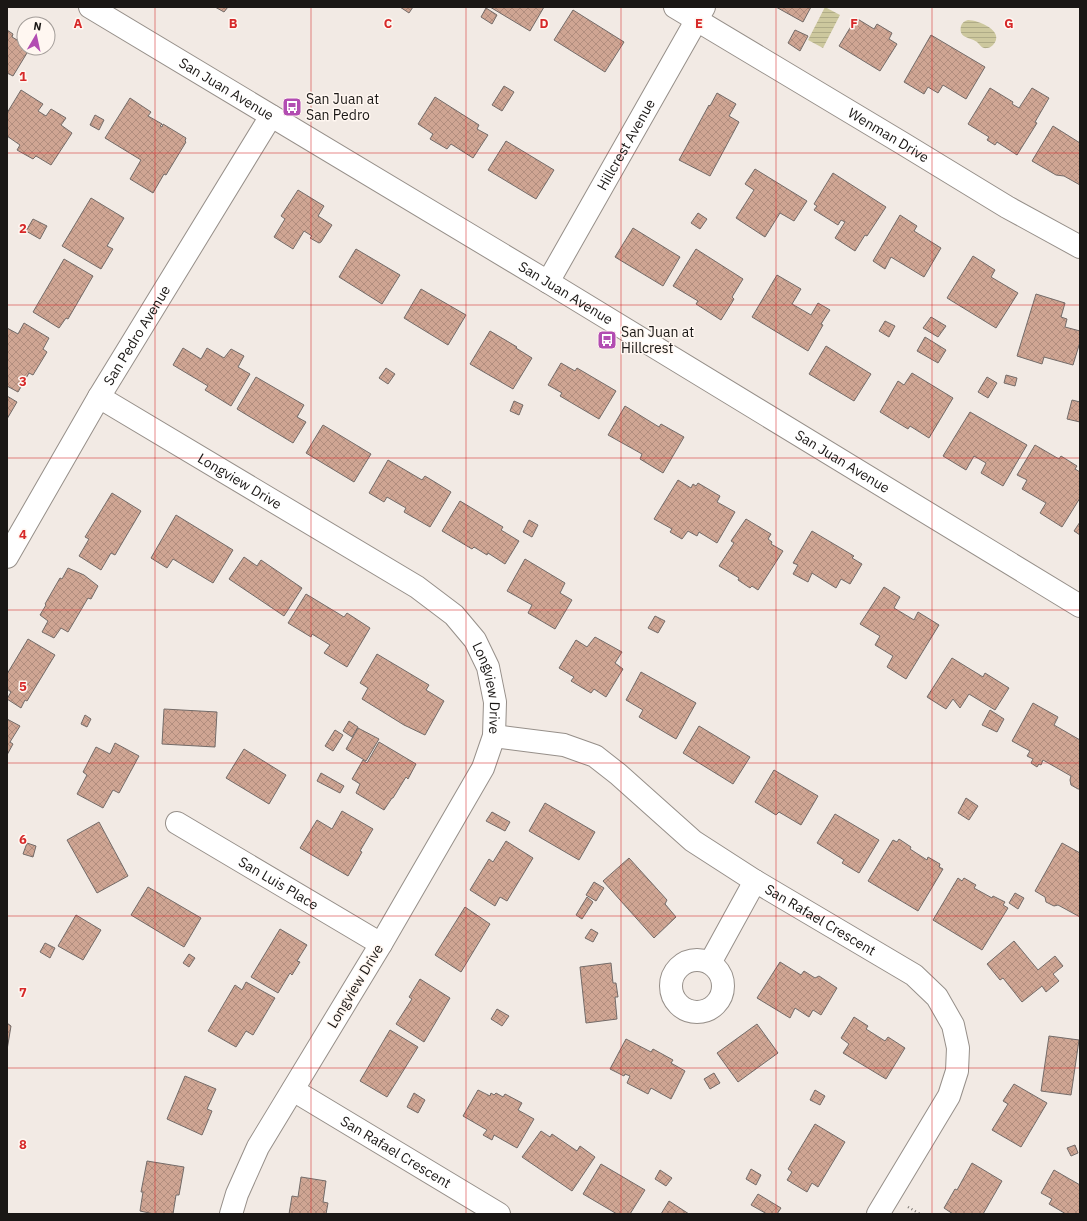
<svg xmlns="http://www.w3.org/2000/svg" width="1087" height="1221" viewBox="0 0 1087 1221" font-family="'IBM Plex Sans',sans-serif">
  <defs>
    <pattern id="water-rules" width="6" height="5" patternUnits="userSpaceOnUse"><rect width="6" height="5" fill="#cdc89e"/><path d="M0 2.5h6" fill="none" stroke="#afab87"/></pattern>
    <pattern id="building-cross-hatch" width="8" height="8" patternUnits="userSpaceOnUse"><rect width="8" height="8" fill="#cfa593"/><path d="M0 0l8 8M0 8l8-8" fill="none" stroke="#b18d7e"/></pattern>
  </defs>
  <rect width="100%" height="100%" fill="#f2eae4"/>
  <path fill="url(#water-rules)" d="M825,7L840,15L823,48L808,40Z
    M968,20C978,20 1006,31 993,45C991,47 989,48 987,48C982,49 980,45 977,42C971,37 958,39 961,26C962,23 964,21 968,20Z"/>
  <path fill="url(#building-cross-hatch)" stroke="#736b68" d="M215,7H228L224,12Z
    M400,7H413L409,13Z
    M490,7H544L530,31Z
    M776,7H811L803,22Z
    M486,8L497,15L492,24L481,17Z
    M573,10L624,42L605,72L554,40Z
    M856,18L874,29L877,24L892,33L889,39L897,44L880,71L839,46Z
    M7,30L13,34L12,37L24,44V48H30L13,76L7,73Z
    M795,30L808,36L800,51L788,43Z
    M931,35L985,67L966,99L943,85L938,93L928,87L924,94L904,82Z
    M504,86L514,92L502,111L492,105Z
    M990,88L1013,102L1012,104L1019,108L1032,88L1049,98L1035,122L1037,123L1017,155L997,142L995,145L987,140L989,137L968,124Z
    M21,90L43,104L38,111L46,116L51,109L66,118L61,125L72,133L51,165L36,156L33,159L17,150L20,145L7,136V113Z
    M717,93L736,104L729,116L739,122L710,176L679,160L709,105L710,106Z
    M435,97L479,125L477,129L488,135L473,158L451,144L447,149L430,139L433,134L418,124Z
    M130,98L151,112L148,116L162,124L160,126L162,127L163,124L186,138L185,141L186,142L166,175L164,174L153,193L130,179L141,160L105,138Z
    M95,115L104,120L99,130L90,125Z
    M1053,126L1080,143V185L1064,176L1056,175L1032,161Z
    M506,141L554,170L536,199L488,170Z
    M755,169L807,201L794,221L780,213L765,237L736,218L754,190L745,184Z
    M833,173L886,207L867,236L865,235L855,251L835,238L845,222L841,220L838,225L814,210L817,206L814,204Z
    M298,190L324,206L318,216L332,225L321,242L319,243L310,238L312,236L304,231L293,249L274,237L285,219L281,216Z
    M91,198L124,218L107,246L113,249L101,269L62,246Z
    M698,213L707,219L700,229L691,223Z
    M900,215L917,226L914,231L941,248L924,277L891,257L885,269L873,261Z
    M33,219L47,226L40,239L26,231Z
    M633,228L680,257L663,286L615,257Z
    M356,249L400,275L382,304L339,277Z
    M696,249L743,279L732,297L734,299L721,320L696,304L698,301L673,286Z
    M973,256L995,270L991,277L1018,293L996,328L947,298Z
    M64,259L93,276L68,319L66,318L59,328L33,312Z
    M777,275L801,289L792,304L811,315L818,303L830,310L821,324L823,325L808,351L752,317Z
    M421,289L466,315L448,345L404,318Z
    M1036,294L1065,303L1061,317L1067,319L1065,327L1080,331V342L1073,365L1044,357L1042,364L1017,356Z
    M931,317L946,326L938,337L923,328Z
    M885,321L895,326L889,337L879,331Z
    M24,323L49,338L43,349L47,352L33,375L29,373L18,392L7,386V328L18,334Z
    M490,331L517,347L516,348L532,358L513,389L470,364Z
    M925,337L946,350L938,363L917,351Z
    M826,346L871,374L854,401L809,374Z
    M183,348L201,359L207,348L224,358L231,349L244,356L238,367L250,374L231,406L205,390L208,386L173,365Z
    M561,363L575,371L577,368L616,391L599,419L560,396L562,393L548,385Z
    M386,368L395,374L388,384L379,378Z
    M912,373L953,398L929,438L910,426L908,429L880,412L898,381L904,385Z
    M1006,375L1017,378L1015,386L1004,383Z
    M256,377L304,405L297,417L306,422L293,443L237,409Z
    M987,377L997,383L988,398L978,392Z
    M7,396L17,402L7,419Z
    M1072,400L1080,402V422L1067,419Z
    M514,401L523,405L519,415L510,411Z
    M625,406L659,427L661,424L684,437L663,473L640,459L642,454L608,435Z
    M970,412L1027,445L1003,486L981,473L986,463L974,456L966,470L943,456Z
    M323,425L371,454L354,482L306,453Z
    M1035,445L1059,459L1061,456L1077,466L1075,469L1080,472V498L1062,527L1040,513L1046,503L1022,489L1027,480L1017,475Z
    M388,460L422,480L425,476L451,492L430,527L404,512L406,508L387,497L384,502L369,493Z
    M678,480L691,488L693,484L696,486L698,483L720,496L717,502L735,512L717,543L699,532L697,536L688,531L682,539L670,532L672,529L654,519Z
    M112,493L141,511L115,555L111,553L101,570L79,556L89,539L85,537Z
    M460,501L503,527L501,530L519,541L505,564L488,553L487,555L474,547L472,549L442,531Z
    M176,515L233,550L213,583L173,559L167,568L151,558Z
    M746,519L771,534L768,539L772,542L771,544L783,551L758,590L752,586L750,588L738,580L739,578L719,566L734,543L731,541Z
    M529,520L538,525L532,537L523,532Z
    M1080,522V535L1074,531Z
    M812,531L854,556L852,558L862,564L850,584L841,579L836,588L812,573L808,582L793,574L798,565L793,563Z
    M244,557L257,566L261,560L302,588L284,616L229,579Z
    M525,559L565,583L560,593L572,600L555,629L528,613L532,605L507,591Z
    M68,568L84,575L98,586L91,599L88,598L68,632L61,628L54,638L42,632L48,621L40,615L46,605L45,604L60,578L62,579Z
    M884,587L900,597L894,608L914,620L918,612L939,625L906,679L887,667L893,656L875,645L880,636L860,624Z
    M306,594L344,617L347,613L370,628L347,667L324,653L330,645L312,634L311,637L288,623Z
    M655,616L665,621L658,633L648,628Z
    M595,637L622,652L615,663L623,669L606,697L594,689L591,693L571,681L574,677L559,668L576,640L587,647Z
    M28,639L55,655L27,701L25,700L21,708L7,699L11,692L7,689V674Z
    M377,654L429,685L426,690L444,701L425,735L404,725L362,699L368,688L360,683Z
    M952,658L983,677L985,673L1009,688L995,710L969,694L960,708L953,699L946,709L927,697Z
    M641,672L696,703L676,739L639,717L643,710L626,700Z
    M1033,703L1058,717L1054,725L1080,740V789H1078L1071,785L1070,780L1071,776L1043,760L1041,765L1039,764L1037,767L1031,763L1033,759L1027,756L1030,751L1012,741Z
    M164,709L217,712L215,747L162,744Z
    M990,710L1004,719L997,732L982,725Z
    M85,715L91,719L87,727L81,724Z
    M7,719L20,726L10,742L13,744L7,755Z
    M349,721L358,727L352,737L343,731Z
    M699,726L750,757L733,784L683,753Z
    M358,728L379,739L366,761L346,749Z
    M335,730L343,735L333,751L325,746Z
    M379,742L416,764L408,779L406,777L393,798H392L384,810L356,793L360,784L352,779L363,760L367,763Z
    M115,743L139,756L119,793L113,790L103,808L77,794L87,775L83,772L96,747L110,754Z
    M244,749L286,775L269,804L226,778Z
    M774,770L818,796L801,825L779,812L776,815L755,802Z
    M321,773L344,786L340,793L317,781Z
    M966,798L978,806L969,820L958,813Z
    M545,803L595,832L579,860L529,831Z
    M342,811L373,829L360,851L362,852L348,876L300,848L317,820L332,829Z
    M492,812L510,822L505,831L486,821Z
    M835,814L879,840L859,873L842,863L844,860L817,843Z
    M99,822L128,876L97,893L67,840Z
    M899,839L911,847L910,849L927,860L928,857L940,864L939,867L943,869L918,911L868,881L893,840L897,842Z
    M506,841L533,858L507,901L500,897L495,906L470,890L489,859L493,862Z
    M27,843L36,846L33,857L23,854Z
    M1062,843L1080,853L1079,862H1080V917L1058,905L1054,906L1046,902L1045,897L1035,891Z
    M629,858L667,900L665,904L676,917L654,938L603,881Z
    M958,878L962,881L964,878L976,885L974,888L992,898L993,896L1005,902L1003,905L1008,908L982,950L933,920Z
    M594,882L604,888L596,901L586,895Z
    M148,887L201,918L184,947L131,915Z
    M1015,893L1024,898L1018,909L1009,903Z
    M587,897L593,902L582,919L576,915Z
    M465,907L490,924L461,972L435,955Z
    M76,915L101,930L83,960L58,946Z
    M280,929L307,945L297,961L300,962L292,975L290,973L278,993L251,977Z
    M591,929L598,933L593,942L585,938Z
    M1014,941L1038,970L1055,956L1063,966L1053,974L1059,981L1046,992L1042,986L1022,1002L1003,978L1000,980L987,964Z
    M45,943L55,948L50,958L40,952Z
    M189,954L195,958L189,967L183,963Z
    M780,962L801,975L804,971L815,978L819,976L837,988L821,1015L813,1010L809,1017L795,1008L790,1018L757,998Z
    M611,963L613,983H616L618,997H615L617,1019L586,1023L580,967Z
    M420,979L450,998L424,1042L396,1024L412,999L409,997Z
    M246,982L275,998L253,1035L246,1031L236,1047L208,1031L235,985L242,990Z
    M497,1009L509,1016L502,1026L491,1019Z
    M854,1017L868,1026L866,1029L885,1041L888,1037L905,1048L886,1079L843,1053L849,1044L841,1038Z
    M7,1023L11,1026L7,1050Z
    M757,1024L778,1053L738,1082L717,1053Z
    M390,1030L418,1047L387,1097L360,1081Z
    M1049,1036L1079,1040L1071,1095L1041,1091Z
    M626,1039L651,1052L653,1049L673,1060L671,1063L685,1071L671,1099L651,1088L648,1094L627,1083L630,1076L625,1074L624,1076L610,1069Z
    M714,1073L720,1083L710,1089L704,1079Z
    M185,1076L216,1089L207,1109L212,1111L202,1135L167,1119Z
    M1014,1084L1047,1103L1021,1147L992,1130L1008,1104L1003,1101Z
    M478,1090L490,1096L491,1093L494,1095L496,1093L503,1097L505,1094L522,1103L518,1110L534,1119L517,1148L494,1135L492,1140L483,1135L487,1130L463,1116Z
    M815,1090L825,1096L820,1105L810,1100Z
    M414,1093L425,1100L418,1113L407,1107Z
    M815,1124L845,1142L818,1187L812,1183L807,1192L787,1180L792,1172L788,1169Z
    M541,1131L550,1137L552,1134L577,1151L580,1146L595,1157L572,1191L522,1157Z
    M1075,1145L1078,1153L1071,1156L1067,1148Z
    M147,1161L184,1167L179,1195H176L173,1214H154L140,1211L143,1192H141Z
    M972,1163L1002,1181L983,1214H953L944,1208L955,1189L957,1190Z
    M601,1164L645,1190L630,1214H617L583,1194Z
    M751,1169L761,1175L756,1185L746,1179Z
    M660,1170L672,1178L666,1186L655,1179Z
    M1054,1170L1080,1185V1214H1066L1049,1204L1052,1199L1041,1193Z
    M301,1177L326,1181L323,1202L328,1203L326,1214H289L292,1196L298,1197Z
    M758,1194L781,1208L777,1214H767L751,1205Z
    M669,1201L689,1214H661Z"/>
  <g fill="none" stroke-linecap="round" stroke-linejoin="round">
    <defs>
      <g id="minor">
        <path id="s1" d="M675,7L902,143L1007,207L1080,247"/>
        <path id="s2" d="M548,282L704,7"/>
        <path id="s3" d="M99,397L417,587L454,615L475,640L488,667L495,702L494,736L483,768L381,944L258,1147L237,1194L231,1214"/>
        <path id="s4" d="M7,557L99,397L271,116"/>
        <path id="s5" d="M494,736L564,745L595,756L618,774L693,841L755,881L914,975L937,997L953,1025L958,1048L957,1071L949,1096L878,1214"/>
        <path id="s6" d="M177,823L381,944"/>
        <circle cx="697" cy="986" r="26"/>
        <path d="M710,963L755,881"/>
        <path id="s7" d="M293,1090L499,1214"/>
      </g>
      <g id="tertiary">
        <path id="s8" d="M90,7L548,282L1080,606"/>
      </g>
    </defs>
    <use href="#minor" stroke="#968f89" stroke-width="24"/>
    <use href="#tertiary" stroke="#968f89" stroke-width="24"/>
    <path stroke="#7e7975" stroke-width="2.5" stroke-dasharray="1 3" stroke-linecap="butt" d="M908,1207L920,1214"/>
    <use href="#minor" stroke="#fff" stroke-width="22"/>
    <use href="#tertiary" stroke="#fff" stroke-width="22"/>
  </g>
  <path fill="none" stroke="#d62828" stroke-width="1" stroke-opacity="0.55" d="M155,7V1214M311,7V1214M466,7V1214M621,7V1214M776,7V1214M932,7V1214M7,153H1080M7,305H1080M7,458H1080M7,610H1080M7,763H1080M7,916H1080M7,1068H1080"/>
  <defs>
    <symbol id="bus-square" viewBox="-11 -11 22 22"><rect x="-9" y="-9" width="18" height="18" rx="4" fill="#b24db2" stroke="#fff7f1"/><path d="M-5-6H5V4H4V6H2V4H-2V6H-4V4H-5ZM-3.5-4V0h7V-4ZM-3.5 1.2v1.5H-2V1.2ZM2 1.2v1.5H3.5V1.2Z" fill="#fff"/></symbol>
  </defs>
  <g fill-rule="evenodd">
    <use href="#bus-square" x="281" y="96" width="22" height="22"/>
    <use href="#bus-square" x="596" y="329" width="22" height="22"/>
  </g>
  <g text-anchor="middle" stroke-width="3" stroke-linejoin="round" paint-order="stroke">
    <g font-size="14" fill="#1a1715" stroke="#fff7f1">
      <text dy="5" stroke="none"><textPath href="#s8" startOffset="159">San Juan Avenue</textPath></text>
      <text dy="5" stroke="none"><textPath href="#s1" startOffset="249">Wenman Drive</textPath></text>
      <text dy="5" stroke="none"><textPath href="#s2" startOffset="158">Hillcrest Avenue</textPath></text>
      <text dy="5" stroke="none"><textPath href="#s8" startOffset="555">San Juan Avenue</textPath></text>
      <text dy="5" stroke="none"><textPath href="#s4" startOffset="257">San Pedro Avenue</textPath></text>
      <text dy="5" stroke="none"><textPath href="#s8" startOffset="879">San Juan Avenue</textPath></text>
      <text dy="5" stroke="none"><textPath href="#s3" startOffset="164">Longview Drive</textPath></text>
      <text dy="5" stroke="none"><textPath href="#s3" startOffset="500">Longview Drive</textPath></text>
      <text dy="5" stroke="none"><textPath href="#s6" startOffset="118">San Luis Place</textPath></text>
      <text dy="5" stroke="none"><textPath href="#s5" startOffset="383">San Rafael Crescent</textPath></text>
      <text transform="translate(355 986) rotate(-59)" y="5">Longview Drive</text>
      <text dy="5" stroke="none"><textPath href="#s7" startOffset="120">San Rafael Crescent</textPath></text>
    </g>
    <g font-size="14" fill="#1a1715" stroke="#fff7f1" text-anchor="start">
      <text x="306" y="104">San Juan at<tspan x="306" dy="16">San Pedro</tspan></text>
      <text x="621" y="337">San Juan at<tspan x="621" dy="16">Hillcrest</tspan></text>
    </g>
  </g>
  <g font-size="13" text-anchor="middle" font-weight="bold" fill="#d62828" stroke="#fff7f1" stroke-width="3" stroke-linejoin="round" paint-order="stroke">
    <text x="78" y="28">A</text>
    <text x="233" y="28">B</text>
    <text x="388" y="28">C</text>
    <text x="544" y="28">D</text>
    <text x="699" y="28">E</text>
    <text x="854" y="28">F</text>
    <text x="1009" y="28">G</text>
    <text x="23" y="81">1</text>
    <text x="23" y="233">2</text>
    <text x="23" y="386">3</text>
    <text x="23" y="539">4</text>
    <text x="23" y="691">5</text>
    <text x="23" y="844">6</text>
    <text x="23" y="997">7</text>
    <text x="23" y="1149">8</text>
  </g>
  <rect width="1087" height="1221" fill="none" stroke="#1a1715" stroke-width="16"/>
  <g transform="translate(36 36) rotate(9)"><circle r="19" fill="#fff7f1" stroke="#a39d99"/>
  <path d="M0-3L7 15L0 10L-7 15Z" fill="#b24db2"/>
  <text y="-6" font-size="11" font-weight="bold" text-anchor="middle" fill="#1a1715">N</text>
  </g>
</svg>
